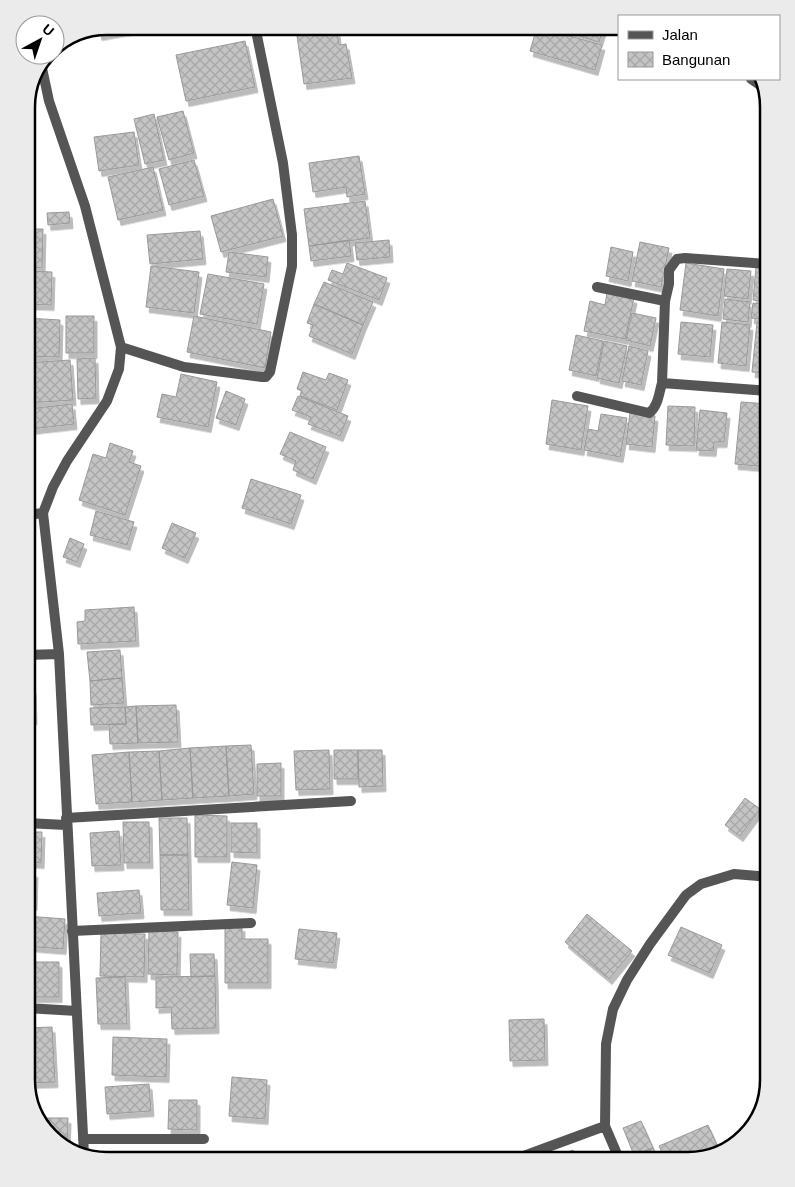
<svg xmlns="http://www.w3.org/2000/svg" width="795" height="1187" viewBox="0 0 795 1187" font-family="Arial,sans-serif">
  <defs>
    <pattern id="building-cross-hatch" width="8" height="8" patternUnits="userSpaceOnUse" patternTransform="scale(1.25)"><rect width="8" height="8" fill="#c4c4c4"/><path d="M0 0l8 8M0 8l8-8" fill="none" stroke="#a7a7a7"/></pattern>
    <filter id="shadow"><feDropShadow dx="3" dy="5.5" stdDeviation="0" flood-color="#0004"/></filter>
  </defs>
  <rect width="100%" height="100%" fill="#fff"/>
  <path fill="url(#building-cross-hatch)" stroke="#999" filter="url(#shadow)" d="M108,26H144V27L99,35L98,30Z
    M546,26H604L599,42Z
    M537,27L602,45L595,70L530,51Z
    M337,31L339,45L346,44L352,78L304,84L297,36Z
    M245,41L255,87L186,101L176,55Z
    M183,111L194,153L169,160L157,117Z
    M154,114L164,160L145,164L134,119Z
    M134,132L139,165L99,171L94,137Z
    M359,156L365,194L347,197L346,187L313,192L309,163Z
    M194,160L204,196L169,205L159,169Z
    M153,167L163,210L118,220L108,177Z
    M273,199L283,236L221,252L211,216Z
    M365,201L370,238L309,246L304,209Z
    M69,212L70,223L48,225L47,213Z
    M26,229H43L42,268L26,267Z
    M200,231L203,259L150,264L147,235Z
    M349,240L351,256L311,261L309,246Z
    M389,240L390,257L357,260L355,243Z
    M640,242L669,248L661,287L632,281Z
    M611,247L633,252L628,281L606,276Z
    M229,252L268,257L266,277L226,272Z
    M347,263L387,278L379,300L328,280L332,270L343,274Z
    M686,263L724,269L718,316L680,310Z
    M151,266L199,272L194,313L146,307Z
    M756,267L769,268V302L753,300Z
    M727,269L751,271L748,299L724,296Z
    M26,271L52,272L51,305L26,304Z
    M208,274L264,284L257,324L200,314Z
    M324,282L373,302L363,325L314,304Z
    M607,293L634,298L625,339L584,331L590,301L605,305Z
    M725,299L750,302L748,322L723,319Z
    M753,303L769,305V320L751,318Z
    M314,304L363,325L352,354L309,336L313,325L307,323Z
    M632,313L656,318L650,346L626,340Z
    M66,316H94V353H66Z
    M194,316L271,332L265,368L187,352Z
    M26,318L60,320L59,357L26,356Z
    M681,322L713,325L710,357L678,354Z
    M722,322L750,325L746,366L718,363Z
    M757,322L769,323V373L752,372Z
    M576,335L603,341L596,376L569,370Z
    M604,341L627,346L619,383L597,378Z
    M629,346L648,351L641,385L622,381Z
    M95,358L96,398L78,399L77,359Z
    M70,360L73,400L26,403V363Z
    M303,372L326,380L329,373L348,380L337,410L300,396L302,391L297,389Z
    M181,374L217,382L208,427L157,417L162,394L176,397Z
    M226,391L245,399L236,425L216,418Z
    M298,396L348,416L340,436L308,424L311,417L292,410Z
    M552,400L588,406L581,450L546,444Z
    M741,402L769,404V467L735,464Z
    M72,404L74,424L30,429L28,409Z
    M668,406L695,407L694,446L666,445Z
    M700,410L727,413L724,442H714L713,451L696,450Z
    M630,413L655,416L652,447L626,444Z
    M601,414L627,418L620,457L584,450L588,429L598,431Z
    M290,432L326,447L313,479L293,470L296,461L280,454Z
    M110,443L133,451L129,462L141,466L125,515L79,500L93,454L106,458Z
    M251,479L301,495L291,524L242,508Z
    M96,511L134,522L127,545L90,535Z
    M172,523L196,533L185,558L162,548Z
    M70,538L84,544L77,562L63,557Z
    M134,607L136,641L78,644L77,622L85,621V610Z
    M120,650L122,678L90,681L87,652Z
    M122,678L124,703L91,705L90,681Z
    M26,688H33L34,719H26Z
    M176,705L178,742L138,743L136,706Z
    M136,706L138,743L110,744L109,724H126L125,707Z
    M125,707L126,724L91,725L90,708Z
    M251,745L254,794L229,796L226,746Z
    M226,746L229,796L193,798L190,748Z
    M190,748L193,798L162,800L159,751Z
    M329,750L330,789L296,790L294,751Z
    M334,750H358V779H334Z
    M358,750H382L383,786L359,787Z
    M159,751L162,800L132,802L129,752Z
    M129,752L132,802L96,804L92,755Z
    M281,763V796H257V764Z
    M26,772H31L29,818H26Z
    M745,798L760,809L740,836L725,825Z
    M195,815L227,816V857H195Z
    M159,818H187L188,855H160Z
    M123,822H149L150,863H124Z
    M231,823H257V853L231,852Z
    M119,831L121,865L92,866L90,833Z
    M26,832H42L41,863L26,862Z
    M160,855H188L189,910H161Z
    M232,862L257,865L253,908L227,905Z
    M26,872H35L34,905H26Z
    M139,890L141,913L99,916L97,893Z
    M587,914L632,951L609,979L565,942Z
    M26,916L65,919L63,949L26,946Z
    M225,926H242V939H268V983H225Z
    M681,927L722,945L710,973L668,955Z
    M299,929L337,933L333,963L295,959Z
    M149,931L178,932L177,975L148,974Z
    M101,933L145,934L144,977L100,976Z
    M190,954H214L215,976L191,977Z
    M26,962H59V997H26Z
    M215,976L216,1028L172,1029L171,1007L156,1008V977Z
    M125,977L127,1024H98L96,978Z
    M544,1019L545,1060L510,1061L509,1020Z
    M52,1027L55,1082L27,1083L26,1028Z
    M113,1037L167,1039L166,1077L112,1075Z
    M232,1077L267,1080L265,1119L229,1116Z
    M149,1084L151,1111L107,1114L105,1087Z
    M169,1100H197V1130L168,1129Z
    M36,1118H68L67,1150L37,1120Z
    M641,1121L653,1148L634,1155L623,1128Z
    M708,1125L720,1152L688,1161H666L659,1146Z
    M653,1148L658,1161H637L634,1155Z
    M573,1150L577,1161H556L554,1157Z
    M103,1152H144V1161H103Z
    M199,1153V1161H165V1154Z"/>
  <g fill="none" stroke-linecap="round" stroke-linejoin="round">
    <path stroke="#555" stroke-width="10" d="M42,68L49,101L85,206L121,347L119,369L107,401L67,461L53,487L43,513L59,654L84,1155
      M751,79L764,88
      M597,287L665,301
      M121,347L184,367L262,377H266L270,372L292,266V235L283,163L255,26
      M769,391L662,383L665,301L669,284V270L677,259L685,258L769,264
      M577,396L649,413C658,407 659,393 662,383
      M26,515L43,513
      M26,655L59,654
      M66,818L351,801
      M26,823L66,825
      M72,931L251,923
      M26,1008L77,1011
      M83,1139H204
      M510,1161L605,1126
      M620,1161L605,1126L606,1044L613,1009L627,980L650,944L686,895L701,884L734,874L769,877"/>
  </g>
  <path d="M0 0H795V1187H0ZM107 35H688A72 72 0 0 1 760 107V1080A72 72 0 0 1 688 1152H107A72 72 0 0 1 35 1080V107A72 72 0 0 1 107 35Z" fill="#ebebeb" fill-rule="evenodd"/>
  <path fill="none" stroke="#000" stroke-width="2.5" d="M107 35H688A72 72 0 0 1 760 107V1080A72 72 0 0 1 688 1152H107A72 72 0 0 1 35 1080V107A72 72 0 0 1 107 35Z"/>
  <rect x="618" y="15" width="162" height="65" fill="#ffffff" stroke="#999999"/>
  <rect x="628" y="31" width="25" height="8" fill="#555555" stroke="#999999"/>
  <text x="662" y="40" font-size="15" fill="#000000">Jalan</text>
  <rect x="628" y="52" width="25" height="15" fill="url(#building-cross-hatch)" stroke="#999999"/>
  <text x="662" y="65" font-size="15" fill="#000000">Bangunan</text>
  <g transform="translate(40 40) rotate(40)"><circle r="24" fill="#ffffff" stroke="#999999"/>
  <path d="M0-4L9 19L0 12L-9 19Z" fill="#000000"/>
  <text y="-8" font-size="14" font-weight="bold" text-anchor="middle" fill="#000000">U</text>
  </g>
</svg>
